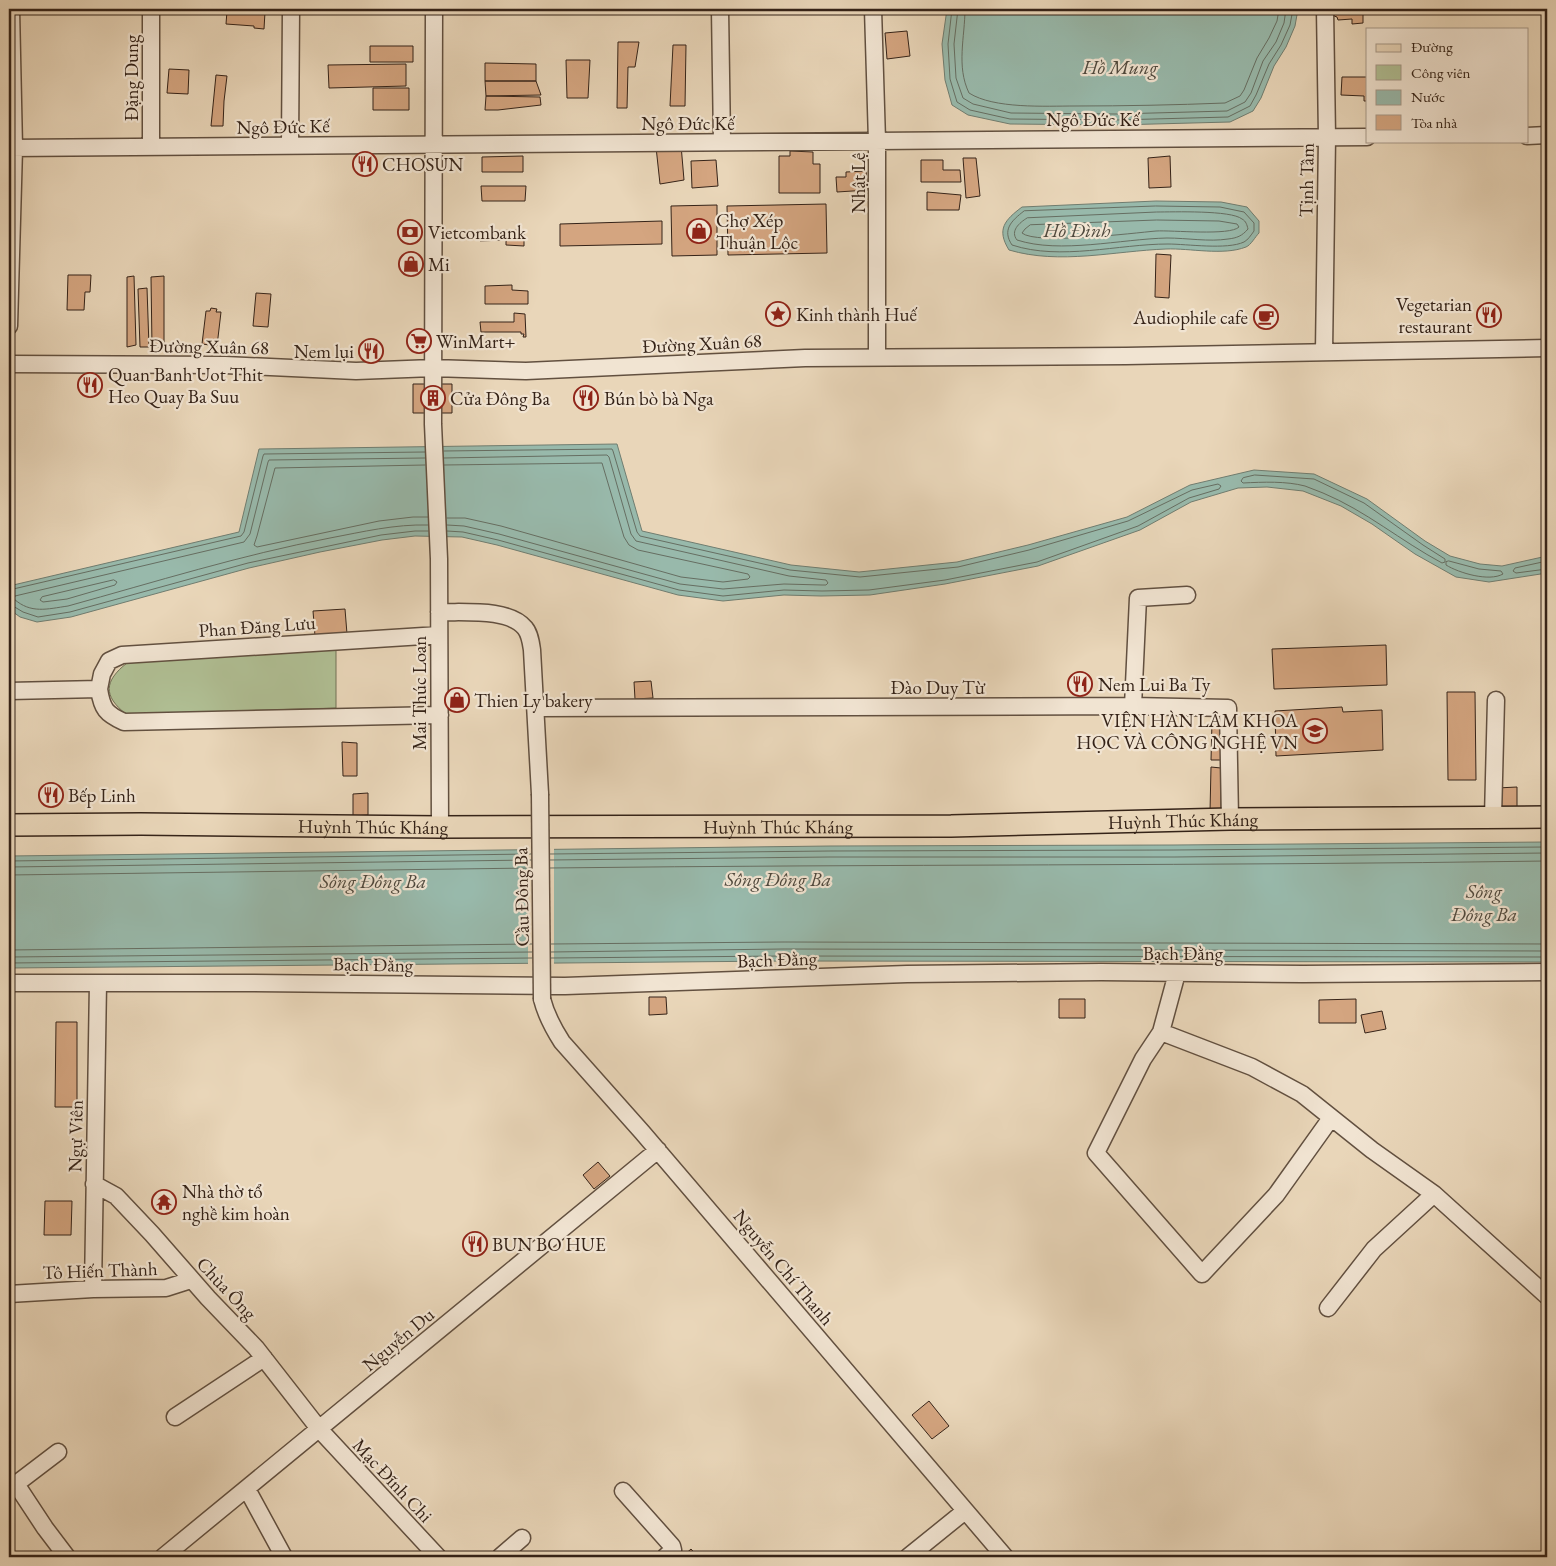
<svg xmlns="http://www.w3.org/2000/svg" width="1556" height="1566" viewBox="0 0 1556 1566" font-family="'EB Garamond',serif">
  <rect width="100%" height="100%" fill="#e9d6b9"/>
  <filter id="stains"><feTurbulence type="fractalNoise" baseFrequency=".004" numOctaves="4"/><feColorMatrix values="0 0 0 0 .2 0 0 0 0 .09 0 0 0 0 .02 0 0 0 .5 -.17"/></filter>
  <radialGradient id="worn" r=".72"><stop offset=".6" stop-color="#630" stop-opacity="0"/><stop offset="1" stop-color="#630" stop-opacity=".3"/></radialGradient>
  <path fill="#b0bf94" stroke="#727156" d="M336,649V708L126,714C103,696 104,681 127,663Z"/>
  <path fill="#98b9ab" stroke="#707d70" d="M947,9H1298L1295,26L1286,47L1274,66L1261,98L1253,111L1230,122L1116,125L1010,124L968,115L952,105L945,80L942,44Z
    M1156,201L1221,202L1247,207L1259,221V233C1255,237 1251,245 1246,247C1223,256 1190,248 1166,249C1114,251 1060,265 1009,250C996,229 1005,220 1022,207Z
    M617,444L642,531L791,565L859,572L957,562L1028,545L1127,517L1190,485L1254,470L1314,474L1367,499L1425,541L1450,556L1480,564L1502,566L1547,556V573L1489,582L1456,577L1415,554L1372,524L1341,506L1303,491L1267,487L1238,488L1191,502L1140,530L1038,566L945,584L870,595L821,596L784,595L723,601L678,595L497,545L462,537L415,536L382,540L320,552L249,568L71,617L37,622L20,617L9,609V586L239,532L259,449Z
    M1547,842V962L784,961L9,968V856L830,846L1174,845Z"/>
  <path fill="#e9d6b9" d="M554,846V965L528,966V847Z"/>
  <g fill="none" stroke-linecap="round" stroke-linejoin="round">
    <path stroke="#666e62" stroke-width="1" d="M952,9L948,44L950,79L957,102L970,110L1010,119L1116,120L1228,117L1250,106L1256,95L1269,64L1281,45L1290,25L1293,9
      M958,9L954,44L956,78L963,98L973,104L1011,113L1116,114L1227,111L1245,102L1251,93L1263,61L1276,42L1284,23L1286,9
      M965,9C965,37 956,66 969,93C994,109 1045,106 1075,106C1125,106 1175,105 1225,103L1240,96L1244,90L1257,58L1269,38L1277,21L1279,9
      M1156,206L1220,207L1244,212L1254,223V231C1251,235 1248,240 1244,242C1227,250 1187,244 1168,244C1118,244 1061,261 1012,245C1002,230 1011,221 1024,211Z
      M1157,212C1173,212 1231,210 1242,219C1246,221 1247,225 1248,229C1242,236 1237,238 1228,239C1209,242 1187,238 1167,238C1121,239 1060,254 1017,240C1010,231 1019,223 1027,218Z
      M1157,220L1219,221L1237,224L1239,227C1230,236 1172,230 1156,231C1134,233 1036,245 1022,233L1025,229L1030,225Z
      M444,451L612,449L613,451L637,532L640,536L790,570L860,577L958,567L1029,550L1128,521L1192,490L1218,484L1221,486L1219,489L1189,498L1138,526L1037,562L945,580L869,590L822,591L784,590L723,596L679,590L498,540L463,532L447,531
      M425,458L269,460L268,462L250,534L244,542L15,596L14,599C31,614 47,609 68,606C155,582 241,555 330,538C362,532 395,524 428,525
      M444,458L607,455L609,457L631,534L636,541L789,576L826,580L828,583L826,585H822L784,584L723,589L680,584L499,534L464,526L447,525
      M425,465L275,468L257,536L254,545L257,547L379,521L413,517H428
      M444,465L602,463L624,537L629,545L638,550L748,574L750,577L748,579L723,582L681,577L501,526L465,518H447
      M1255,475L1314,479L1364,503L1423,545L1445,559V562L1442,563C1401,541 1366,511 1323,493C1317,491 1311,488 1305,486C1286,481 1263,482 1243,483L1241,481L1243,478Z
      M1449,561L1479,569L1501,571L1503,574C1489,582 1459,573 1446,565V562Z
      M1547,561L1515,568L1513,571L1516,573L1547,569
      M114,580L117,582L115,585L67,599L43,602L40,600L42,597Z
      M9,590L241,536L244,532L263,456L264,454L425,452
      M9,606H13L23,612L38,617L70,612L248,563L381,535L415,531H428
      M550,854L830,851L1174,850L1547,847
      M550,860L830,857H1175L1547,853
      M9,861L531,854
      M9,867L531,860
      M550,868C882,864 1215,866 1547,861
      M9,875L531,868
      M551,944L784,942L1547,944
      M9,950L532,944
      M551,952L784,949L1547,951
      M9,957L532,952
      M551,958L784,956L1547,957
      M9,963L532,958"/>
  </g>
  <path fill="#d4a580" stroke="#352318" d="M1334,9H1356V10L1363,11V23L1352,24V19L1338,20L1337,17L1334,16Z
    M227,11L265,12L264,29L254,28V26L226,24Z
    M907,31L910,56L887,59L885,33Z
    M618,42H639L635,67H628L627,108H617Z
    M673,45H686L685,106H670Z
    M370,46H413V62H370Z
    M566,60H590L588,98H567Z
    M485,63L536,64V81H485Z
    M406,64V86L329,88L328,65Z
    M169,69L189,70L188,94L167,93Z
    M216,75L227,76L224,101L223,126H211Z
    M1342,77H1367V101H1364V96L1341,95Z
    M485,81H536L541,95L486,96Z
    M373,88H409V110H373Z
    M486,96L540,97L541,105L498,110H485Z
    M681,145L684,180L660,184L656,147Z
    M790,151L813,152V164H820V193H779V156H790Z
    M523,156V172H482V157Z
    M1170,156L1171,187L1149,188L1148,158Z
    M963,158H976L980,196L966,198Z
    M716,160L718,186L692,188L691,161Z
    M921,160H943V170H960L961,182H921Z
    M866,171L868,190L837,192L836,177H846V172Z
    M481,186H526L525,201H482Z
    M927,192L961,195L959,210H927Z
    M826,204L827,253L728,255L727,206Z
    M717,205V255L672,256L671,206Z
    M662,221V244L560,246V224Z
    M524,230V246L506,245V240L480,241V231Z
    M1156,254L1171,255L1169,298L1155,297Z
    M68,275H91L90,292H85L84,310H67Z
    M134,276L136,345L127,347V277Z
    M164,276V347H152L151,277Z
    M512,285V290L528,291V304H485V286Z
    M147,288L149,347H140L138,289Z
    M256,293L271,294L268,327L253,326Z
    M211,308L217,309L216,312H221L217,346L202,344L206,311H210Z
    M514,313L525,314L526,337H523L524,334H521V332H481L480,322H514Z
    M413,384H452V413H413Z
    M345,609L347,634L315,636L313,611Z
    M1386,645L1387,685L1274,689L1272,649Z
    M651,681L653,698L635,699L634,682Z
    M1447,692H1475L1476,780H1448Z
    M1342,707L1343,712L1382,710L1383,750L1276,756L1275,711Z
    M1212,721H1221V760H1211Z
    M342,742L357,743V776H343Z
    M1211,767L1221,768V812H1210Z
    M1517,787V811H1497V788Z
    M368,793V815L353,816V794Z
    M649,997H666L667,1014L649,1015Z
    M1059,999H1085V1018H1059Z
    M1356,999V1023H1319V1000Z
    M1382,1011L1386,1029L1365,1033L1361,1015Z
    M56,1022H77V1107H55Z
    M9,1147H12L11,1203H9Z
    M598,1162L610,1176L594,1189L583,1175Z
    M45,1201H72L71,1235H44Z
    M929,1401L949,1426L932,1439L912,1415Z
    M691,1549L698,1557H682Z"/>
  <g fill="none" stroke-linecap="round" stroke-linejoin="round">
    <defs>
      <path id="minor" d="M151,9V147
        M434,9L433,424L439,559L440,827
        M720,9L722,142
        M873,9L877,141V356
        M1527,136L1547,135
        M290,146L291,9
        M9,148L1367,137
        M9,326L14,148L11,9
        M1324,352L1327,137L1325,9
        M9,364L225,365L356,371L433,368L526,371L805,358L1126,356L1547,348
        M439,612C463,613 509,608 525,628C530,634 531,643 532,650L540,794
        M99,689C102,709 106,714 124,722L440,715
        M9,691L99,689L102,674L109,661L122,655L439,635
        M1133,706L1138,598L1187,595
        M536,708L1133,706L1228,708L1230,819
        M1493,817L1496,700
        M1177,973L1161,1032L1143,1059L1096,1153L1202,1274L1276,1195L1331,1118
        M9,983H251L565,986L907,974L1101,972L1303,974L1547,972
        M542,999C546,1015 553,1028 562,1042L642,1132L1005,1557
        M1161,1032L1252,1067L1302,1094L1372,1150L1434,1194L1547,1296
        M94,1184L116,1196L152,1234L208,1298L256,1348L320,1430L438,1557
        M93,1289L98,983
        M9,1294L93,1289L166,1288L191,1280
        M1328,1308L1374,1249L1434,1194
        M175,1417L264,1358
        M9,1481L16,1484L45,1528L67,1557
        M16,1484L58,1452
        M247,1489L284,1557
        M623,1491L672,1546L673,1550L665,1557
        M163,1557L658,1150
        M500,1557L522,1538
        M908,1557L965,1511"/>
      <g id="major">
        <path id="s1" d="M9,825L141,824L440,827L951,826L1230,819L1547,817"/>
      </g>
    </defs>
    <use href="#minor" stroke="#625040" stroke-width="19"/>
    <use href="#major" stroke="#352318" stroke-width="24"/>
    <use href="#minor" stroke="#f1e4d2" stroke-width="16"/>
    <use href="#major" stroke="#e9d6b9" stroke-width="21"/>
    <defs>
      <path id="minor-bridge" d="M540,794L542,999"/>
    </defs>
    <use href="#minor-bridge" stroke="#625040" stroke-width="19" stroke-linecap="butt"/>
    <use href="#minor-bridge" stroke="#f1e4d2" stroke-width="16"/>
  </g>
  <defs>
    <symbol id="restaurant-ring" viewBox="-11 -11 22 22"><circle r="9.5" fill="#f1e4d2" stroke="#8f2418" stroke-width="1.5"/><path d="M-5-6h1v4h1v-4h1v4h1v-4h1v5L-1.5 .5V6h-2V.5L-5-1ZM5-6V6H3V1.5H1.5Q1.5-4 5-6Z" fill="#8f2418"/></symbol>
    <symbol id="shop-ring" viewBox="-11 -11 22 22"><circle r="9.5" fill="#f1e4d2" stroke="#8f2418" stroke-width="1.5"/><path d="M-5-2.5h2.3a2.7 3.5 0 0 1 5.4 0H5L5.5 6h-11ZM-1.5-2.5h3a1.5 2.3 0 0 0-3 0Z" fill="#8f2418"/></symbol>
    <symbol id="bank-ring" viewBox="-11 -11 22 22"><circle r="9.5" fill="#f1e4d2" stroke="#8f2418" stroke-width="1.5"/><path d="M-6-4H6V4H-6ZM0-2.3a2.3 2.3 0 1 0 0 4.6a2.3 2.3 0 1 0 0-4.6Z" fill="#8f2418"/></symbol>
    <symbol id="sight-ring" viewBox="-11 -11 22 22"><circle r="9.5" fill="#f1e4d2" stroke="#8f2418" stroke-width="1.5"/><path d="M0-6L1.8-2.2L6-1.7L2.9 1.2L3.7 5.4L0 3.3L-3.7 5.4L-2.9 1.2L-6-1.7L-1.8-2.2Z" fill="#8f2418"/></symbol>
    <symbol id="cafe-ring" viewBox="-11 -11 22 22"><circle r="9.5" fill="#f1e4d2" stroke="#8f2418" stroke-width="1.5"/><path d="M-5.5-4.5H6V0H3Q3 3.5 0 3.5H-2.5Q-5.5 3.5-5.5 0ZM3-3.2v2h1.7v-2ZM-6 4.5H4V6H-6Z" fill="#8f2418"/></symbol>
    <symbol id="supermarket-ring" viewBox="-11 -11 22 22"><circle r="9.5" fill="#f1e4d2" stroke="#8f2418" stroke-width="1.5"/><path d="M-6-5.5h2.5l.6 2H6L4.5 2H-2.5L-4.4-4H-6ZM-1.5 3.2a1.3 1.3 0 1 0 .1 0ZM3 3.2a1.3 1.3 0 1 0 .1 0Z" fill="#8f2418"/></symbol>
    <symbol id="building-ring" viewBox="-11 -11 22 22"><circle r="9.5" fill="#f1e4d2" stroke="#8f2418" stroke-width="1.5"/><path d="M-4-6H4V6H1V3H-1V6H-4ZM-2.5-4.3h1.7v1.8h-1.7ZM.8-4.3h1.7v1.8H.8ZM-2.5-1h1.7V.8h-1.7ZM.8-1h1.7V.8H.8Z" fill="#8f2418"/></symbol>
    <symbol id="university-ring" viewBox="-11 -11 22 22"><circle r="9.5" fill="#f1e4d2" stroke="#8f2418" stroke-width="1.5"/><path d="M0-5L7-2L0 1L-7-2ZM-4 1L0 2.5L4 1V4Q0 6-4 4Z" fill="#8f2418"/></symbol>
    <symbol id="temple-ring" viewBox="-11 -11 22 22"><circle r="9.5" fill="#f1e4d2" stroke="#8f2418" stroke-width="1.5"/><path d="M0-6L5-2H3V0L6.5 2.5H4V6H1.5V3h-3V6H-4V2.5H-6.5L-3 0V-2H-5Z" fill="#8f2418"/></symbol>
  </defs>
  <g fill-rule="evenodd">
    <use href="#restaurant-ring" x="351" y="150" width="28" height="28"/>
    <use href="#shop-ring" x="685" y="217" width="28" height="28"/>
    <use href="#bank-ring" x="396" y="218" width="28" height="28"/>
    <use href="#shop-ring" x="397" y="250" width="28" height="28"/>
    <use href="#sight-ring" x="764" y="300" width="28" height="28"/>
    <use href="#restaurant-ring" x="1475" y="301" width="28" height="28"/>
    <use href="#cafe-ring" x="1252" y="303" width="28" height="28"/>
    <use href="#supermarket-ring" x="405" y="327" width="28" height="28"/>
    <use href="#restaurant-ring" x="357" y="337" width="28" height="28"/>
    <use href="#restaurant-ring" x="76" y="371" width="28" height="28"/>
    <use href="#building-ring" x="419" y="384" width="28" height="28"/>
    <use href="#restaurant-ring" x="572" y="384" width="28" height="28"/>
    <use href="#restaurant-ring" x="1066" y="670" width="28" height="28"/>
    <use href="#shop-ring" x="443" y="686" width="28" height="28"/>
    <use href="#university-ring" x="1301" y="717" width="28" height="28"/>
    <use href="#restaurant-ring" x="37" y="781" width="28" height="28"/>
    <use href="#temple-ring" x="150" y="1188" width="28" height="28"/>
    <use href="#restaurant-ring" x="461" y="1230" width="28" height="28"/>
  </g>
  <g text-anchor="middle" stroke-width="4.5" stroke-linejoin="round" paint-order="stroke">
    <g font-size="19" fill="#352318" stroke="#f1e4d2">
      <text transform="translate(131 78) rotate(-90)" y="7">Đặng Dung</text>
      <text x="1093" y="126">Ngô Đức Kế</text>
      <text x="688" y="130">Ngô Đức Kế</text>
      <text transform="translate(283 126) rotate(-1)" y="7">Ngô Đức Kế</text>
      <text transform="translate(1306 180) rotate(-89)" y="7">Tịnh Tâm</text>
      <text transform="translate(858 183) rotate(-90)" y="7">Nhật Lệ</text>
      <text transform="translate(702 343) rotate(-3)" y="7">Đường Xuân 68</text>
      <text transform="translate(209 346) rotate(1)" y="7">Đường Xuân 68</text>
      <text transform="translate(257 626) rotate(-4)" y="7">Phan Đăng Lưu</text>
      <text x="938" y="694">Đào Duy Từ</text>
      <text transform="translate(419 693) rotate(-90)" y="7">Mai Thúc Loan</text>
      <text dy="7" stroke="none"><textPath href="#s1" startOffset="1174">Huỳnh Thúc Kháng</textPath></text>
      <text dy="7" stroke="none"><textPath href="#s1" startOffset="769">Huỳnh Thúc Kháng</textPath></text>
      <text dy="7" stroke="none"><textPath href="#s1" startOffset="364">Huỳnh Thúc Kháng</textPath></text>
      <text transform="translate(521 897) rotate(-91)" y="7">Cầu Đông Ba</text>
      <text x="1183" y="960">Bạch Đằng</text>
      <text transform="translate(777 959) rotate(-2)" y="7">Bạch Đằng</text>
      <text transform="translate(373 964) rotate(1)" y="7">Bạch Đằng</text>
      <text transform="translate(75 1136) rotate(-89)" y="7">Ngự Viên</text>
      <text transform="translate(784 1267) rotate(50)" y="7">Nguyễn Chí Thanh</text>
      <text transform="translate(100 1270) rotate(-2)" y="7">Tô Hiến Thành</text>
      <text transform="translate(227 1288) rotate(47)" y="7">Chùa Ông</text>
      <text transform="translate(398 1339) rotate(-40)" y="7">Nguyễn Du</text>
      <text transform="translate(393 1480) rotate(47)" y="7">Mạc Đĩnh Chi</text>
    </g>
    <g font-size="19" fill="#352318" stroke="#f1e4d2" text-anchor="start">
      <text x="382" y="171">CHOSUN</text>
      <text x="716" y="227">Chợ Xép<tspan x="716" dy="22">Thuận Lộc</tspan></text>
      <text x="428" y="239">Vietcombank</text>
      <text x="428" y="271">Mi</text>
      <text x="1472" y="311" text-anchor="end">Vegetarian<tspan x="1472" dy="22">restaurant</tspan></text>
      <text x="796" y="321">Kinh thành Huế</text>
      <text x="1248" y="324" text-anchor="end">Audiophile cafe</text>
      <text x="436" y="348">WinMart+</text>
      <text x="354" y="358" text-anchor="end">Nem lụi</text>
      <text x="108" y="381">Quan Banh Uot Thit<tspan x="108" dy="22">Heo Quay Ba Suu</tspan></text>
      <text x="450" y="405">Cửa Đông Ba</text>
      <text x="604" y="405">Bún bò bà Nga</text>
      <text x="1098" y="691">Nem Lui Ba Ty</text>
      <text x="474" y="707">Thien Ly bakery</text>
      <text x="1298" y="727" text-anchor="end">VIỆN HÀN LÂM KHOA<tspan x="1298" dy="22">HỌC VÀ CÔNG NGHỆ VN</tspan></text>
      <text x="68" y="802">Bếp Linh</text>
      <text x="182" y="1198">Nhà thờ tổ<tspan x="182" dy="22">nghề kim hoàn</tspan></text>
      <text x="492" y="1251">BUN BO HUE</text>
    </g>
    <g font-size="20" font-style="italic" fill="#4e483d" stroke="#f1e4d2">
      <text x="1120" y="74">Hồ Mung</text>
      <text x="1077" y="237">Hồ Đình</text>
      <text x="778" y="886">Sông Đông Ba</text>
      <text x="373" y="888">Sông Đông Ba</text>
      <text x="1484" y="898">Sông<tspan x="1484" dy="23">Đông Ba</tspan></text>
    </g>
  </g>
  <rect width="1556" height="1566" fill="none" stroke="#e9d6b9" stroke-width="30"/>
  <rect x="10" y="10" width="1536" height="1546" fill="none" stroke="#352318" stroke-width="2.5"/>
  <rect x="15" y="15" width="1526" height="1536" fill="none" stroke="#352318"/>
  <rect x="1366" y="28" width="162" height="115" fill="#f1e4d2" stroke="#a69788"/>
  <rect x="1376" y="44" width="25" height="8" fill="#e9d6b9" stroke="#a69788"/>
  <text x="1411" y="52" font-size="15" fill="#352318">Đường</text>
  <rect x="1376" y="65" width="25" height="15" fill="#b0bf94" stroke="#a69788"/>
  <text x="1411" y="78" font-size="15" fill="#352318">Công viên</text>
  <rect x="1376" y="90" width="25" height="15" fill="#98b9ab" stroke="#a69788"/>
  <text x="1411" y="102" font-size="15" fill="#352318">Nước</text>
  <rect x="1376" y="115" width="25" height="15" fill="#d4a580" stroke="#a69788"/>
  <text x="1411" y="128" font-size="15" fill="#352318">Tòa nhà</text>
  <rect width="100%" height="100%" filter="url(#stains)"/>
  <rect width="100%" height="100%" fill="url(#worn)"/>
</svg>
